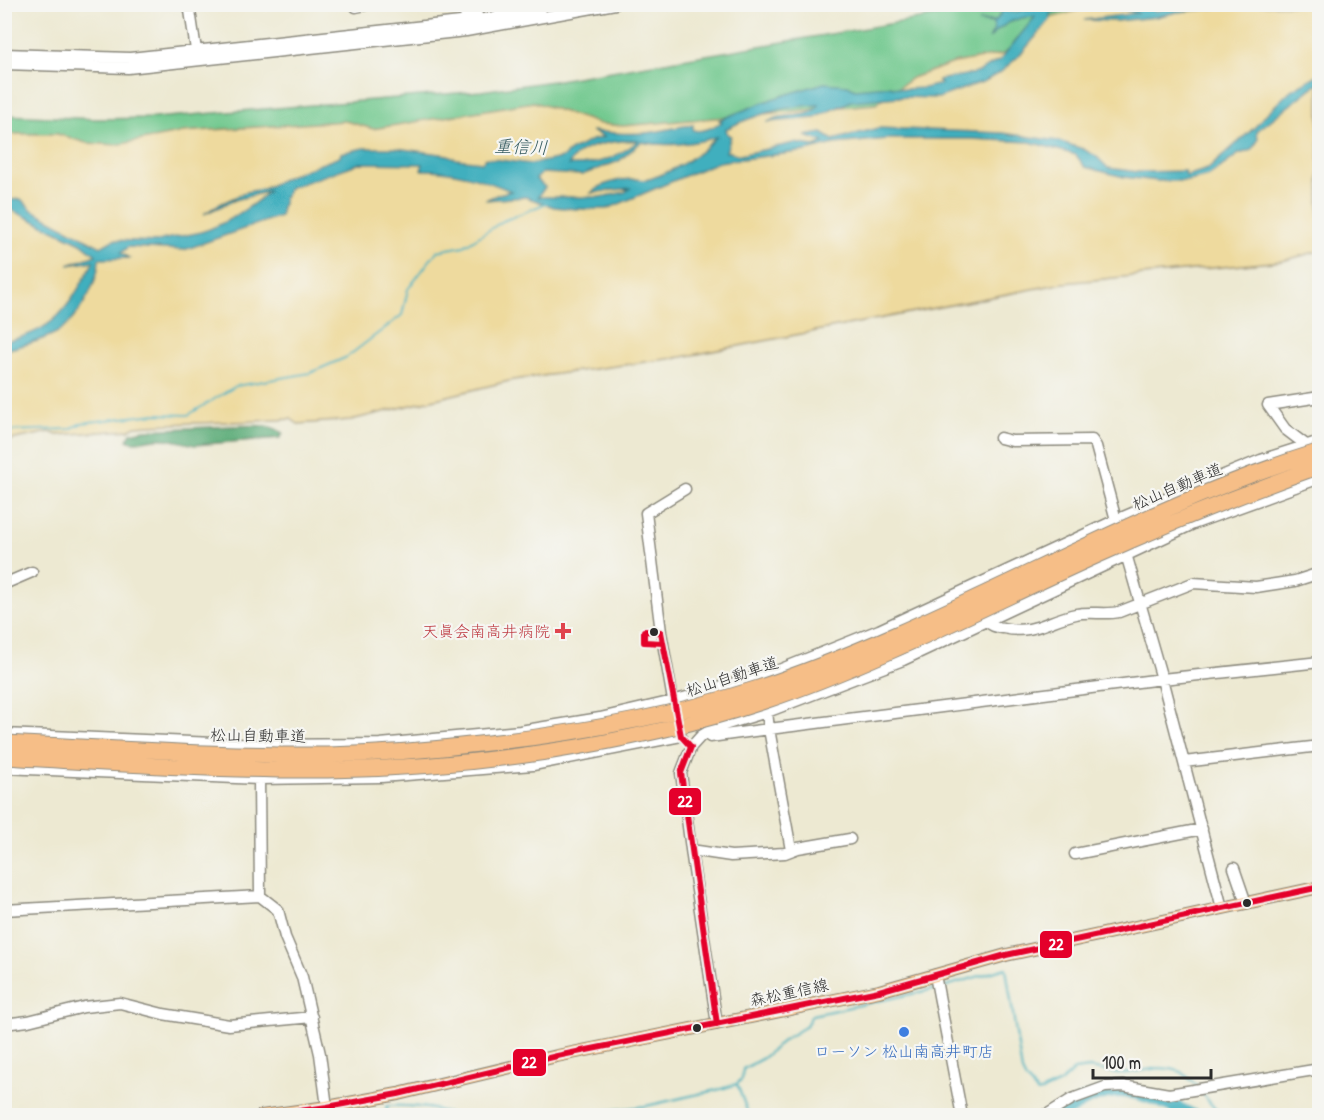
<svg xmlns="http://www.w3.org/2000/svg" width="1324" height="1120" viewBox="0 0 1324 1120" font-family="'Patrick Hand','Klee One',sans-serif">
  <rect width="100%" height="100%" fill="#f6f6f2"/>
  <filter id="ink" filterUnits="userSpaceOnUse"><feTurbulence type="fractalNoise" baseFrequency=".0167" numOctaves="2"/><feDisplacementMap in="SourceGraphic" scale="12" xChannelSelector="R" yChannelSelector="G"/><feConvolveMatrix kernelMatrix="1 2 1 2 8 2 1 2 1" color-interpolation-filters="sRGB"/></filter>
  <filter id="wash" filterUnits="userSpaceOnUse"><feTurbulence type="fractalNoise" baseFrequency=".008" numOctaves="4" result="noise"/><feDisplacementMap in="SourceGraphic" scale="24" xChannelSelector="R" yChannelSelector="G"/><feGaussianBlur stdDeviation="1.35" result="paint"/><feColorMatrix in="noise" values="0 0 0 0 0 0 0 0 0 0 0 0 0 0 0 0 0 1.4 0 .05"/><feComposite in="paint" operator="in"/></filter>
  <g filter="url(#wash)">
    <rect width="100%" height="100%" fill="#ede9d2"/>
    <path fill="#70c88d" stroke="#4e7a5c" stroke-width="1.5" d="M1001,5H1097L1022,37L1004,54L954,63L912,78L876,104L623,126L600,124L534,102L373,129L345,121L184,132L116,145L86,143L57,134H5V115L97,119L154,118L481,91L553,81Z"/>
    <path fill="#5cac78" stroke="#446c52" stroke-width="1.5" d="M234,426C249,426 272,422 283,434L280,438L195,445C182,443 170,437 156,439C146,439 136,445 127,440L131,433L145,430Z"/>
    <path fill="#eeda9e" stroke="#8c8264" stroke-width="1.5" d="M1097,5H1319V251L1282,261L1064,283L682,357L513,380L351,420L298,424L291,419C239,423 187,422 135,426L129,430L57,435L50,432L5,441V134H57L86,143L116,145L184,132L345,121L373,129L534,102L600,124L623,126L876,104L912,78L954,63L1004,54L1022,37L1047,19Z"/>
    <path fill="#41afbe" stroke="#366d74" stroke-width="1.5" fill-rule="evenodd" d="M1045,5H1137L1156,11L1178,5H1247L1177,12L1156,17L1116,21L1084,20L1138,13L1105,6L1056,11L1050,14V20L1020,55L1001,72L985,81L938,98L899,97L851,101L815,118L768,122C782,111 808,122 819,105C788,105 754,115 726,129L727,134L731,136L726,152H730L740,155L794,143L815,146L824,142L805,136L822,133L833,140L878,128L1003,133L1058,141L1083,149L1096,156L1108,168L1138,172L1185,171L1186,176L1208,169L1256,126L1263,117L1291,90L1319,74V84L1313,87L1257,131L1258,140L1252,150L1239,154L1209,176L1189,181H1158L1124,177L1085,167L1076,155L1030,142L971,139H888L834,144L806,151L718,162L607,209H576L554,207L526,197L485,200L499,194L511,191C482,179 452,169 421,170L423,164L360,163L289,188L284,198L280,216L184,250L128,247L121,253L129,258L99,259C99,280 82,311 66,326C54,338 21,346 5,350V341C58,331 70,304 94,261L68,265L96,255L81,243L5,207V198L10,200L21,199L32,210L101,247L113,240L156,242C162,238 191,235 201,232C222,226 253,206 269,191L235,200L204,214L218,205L246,192L263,189L291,175L340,157L341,153L364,148H395L448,155L456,159L482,162L486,158L531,164L562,158L570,151L592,140L604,137L591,131C612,133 633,135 654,132C667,130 679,126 693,125V130C703,133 714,127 722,122L719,120L772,99L824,83L848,85L855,89L889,86L904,89L924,88L941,84L938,80L976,73L1000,60L1035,17C1016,16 1001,25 989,39L994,29L993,23L979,21H996L1002,11L1015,12ZM716,137C700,155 673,172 649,179C645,181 640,179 635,179C620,179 602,183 591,193L631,188L625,192L601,197H538L545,187L536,179L542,173L582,175L619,161L641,142C665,147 694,144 716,137ZM638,141C617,158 596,166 569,165C578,144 618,140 638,141Z"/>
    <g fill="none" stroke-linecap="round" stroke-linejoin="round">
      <path stroke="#41afbe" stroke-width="2" d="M4,431L70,429L82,423L155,414L188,415L236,386L310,373L347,357L402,315L408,289L437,251L464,246L503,221L549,202
        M940,988L1006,968L1022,1072L1026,1080L1038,1093L1060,1083L1074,1070L1090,1068L1121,1074L1159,1068L1171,1069L1182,1072L1197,1086
        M737,1084L749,1116
        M1201,1092L1216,1110L1232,1116
        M388,1116L386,1106C409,1105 433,1106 454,1116
        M533,1116L588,1113L646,1106L721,1089L737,1084L742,1079L743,1069L763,1058L785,1039L805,1027L812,1015L935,989"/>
      <path stroke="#41afbe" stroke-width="14" d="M1059,1116C1112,1077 1138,1089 1193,1116"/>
    </g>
  </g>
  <g filter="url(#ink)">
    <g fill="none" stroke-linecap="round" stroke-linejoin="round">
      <defs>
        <path id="minor" d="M189,4L196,50
          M463,4V12L467,15H477
          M356,7L370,4
          M4,54L130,58L479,20L541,8L544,4
          M4,64L128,68L466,31L615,4
          M1000,438L1012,441L1092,440L1096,446L1116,520
          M1306,445L1285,429L1268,405L1320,397
          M1126,554L1162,679L1222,908
          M4,584L32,572
          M986,620C991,626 996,627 1003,628C1035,635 1047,620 1076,614C1090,611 1105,615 1119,612L1193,583L1256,587L1295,581L1320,573
          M674,706L661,632L646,513L685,489
          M767,712L769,729L1162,679L1320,662
          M706,733L710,737L769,729L791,850
          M4,734L261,745L380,744L520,731L600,718L673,701L774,672L879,630L1116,520L1170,497L1261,460L1320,441
          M1184,762L1320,746
          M4,768L259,779L381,777L533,765L681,736
          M259,779L260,896
          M691,850L731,856L785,853L798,848L850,839
          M1075,854L1202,829
          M1234,868L1246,903
          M4,910L260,896L278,910L285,937L302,977L320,1054L327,1107
          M935,975L962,1116
          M4,1024L28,1021L84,1007L120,1003L163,1014L229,1025L312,1017
          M717,1024L692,857L681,773L691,747L701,736L714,728L767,712L903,660L1193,524L1320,478
          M1040,1116L1048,1114L1072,1099L1105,1087L1123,1086L1169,1094L1320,1069"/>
        <path id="major" d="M261,1116L327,1107L398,1094L557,1056L879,991L1006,955L1320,887"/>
      </defs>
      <use href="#minor" stroke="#8c8a7e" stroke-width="13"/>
      <use href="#major" stroke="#8c8a7e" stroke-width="14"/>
      <use href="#minor" stroke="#fff" stroke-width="10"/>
      <use href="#major" stroke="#f6be87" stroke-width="12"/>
      <defs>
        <path id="highway-bridge" d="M4,743C112,748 220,756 328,755C378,754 429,750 479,744C573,734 665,718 755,689C950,625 1124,512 1320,451
          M4,757C112,763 220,771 328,770C468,768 629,746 762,702C877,663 985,606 1096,556C1169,523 1244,493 1320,466"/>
      </defs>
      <use href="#highway-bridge" stroke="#8c8a7e" stroke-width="17" stroke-linecap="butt"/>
      <use href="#highway-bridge" stroke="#f6be87" stroke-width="15"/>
      <defs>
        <path id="bus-1" d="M663,643L644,642V631L661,632L681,736L691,747L681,773L717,1024
          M265,1116L327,1107L398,1094L557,1056L879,991L1006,955L1320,887"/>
      </defs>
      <use href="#bus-1" stroke="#f6f6f2" stroke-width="10"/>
      <use href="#bus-1" stroke="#e4002b" stroke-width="6"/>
    </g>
  </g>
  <path fill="#e0444e" stroke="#f6f6f2" stroke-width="2" d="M560 622h6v6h6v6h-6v6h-6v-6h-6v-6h6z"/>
  <g fill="#2b2b2b" stroke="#f6f6f2" stroke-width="2">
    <circle cx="654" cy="632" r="5"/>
    <circle cx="1247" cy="903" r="5"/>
    <circle cx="697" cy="1028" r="5"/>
  </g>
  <circle fill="#3f7fe0" stroke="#f6f6f2" stroke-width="2" cx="904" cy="1032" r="6"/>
  <g text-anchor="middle" stroke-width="4.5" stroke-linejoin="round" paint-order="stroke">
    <g font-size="16" fill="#2b2b2b" stroke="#f6f6f2">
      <text transform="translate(1177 486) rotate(-23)" y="6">松山自動車道</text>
      <text transform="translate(732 676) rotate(-18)" y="6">松山自動車道</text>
      <text transform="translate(258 735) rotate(1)" y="6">松山自動車道</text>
      <text transform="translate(789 992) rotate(-12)" y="6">森松重信線</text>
    </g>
    <g font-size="16" fill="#be3a42" stroke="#f6f6f2" text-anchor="end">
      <text x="550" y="637">天眞会南高井病院</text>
    </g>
    <g font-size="16" fill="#366cbe" stroke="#f6f6f2">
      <text x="904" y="1057">ローソン 松山南高井町店</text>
    </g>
    <g font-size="18" font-style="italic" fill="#33595e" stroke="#f6f6f2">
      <text transform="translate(521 147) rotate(2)" y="6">重信川</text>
    </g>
  </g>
  <g stroke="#f6f6f2" stroke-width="2">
    <rect x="668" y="787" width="34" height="29" rx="6" fill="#e4002b"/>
    <rect x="1039" y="930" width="34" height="29" rx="6" fill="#e4002b"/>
    <rect x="512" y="1048" width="35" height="29" rx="6" fill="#e4002b"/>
  </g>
  <g font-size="16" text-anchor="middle" font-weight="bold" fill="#fff">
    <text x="685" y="807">22</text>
    <text x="1056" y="950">22</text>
    <text x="529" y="1068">22</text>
  </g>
  <rect width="1324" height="1120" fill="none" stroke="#f6f6f2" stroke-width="24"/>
  <path d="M1093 1069v9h118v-9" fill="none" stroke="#2b2b2b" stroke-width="3"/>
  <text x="1102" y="1069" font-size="18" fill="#2b2b2b" stroke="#f6f6f2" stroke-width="4.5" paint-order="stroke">100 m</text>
</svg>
